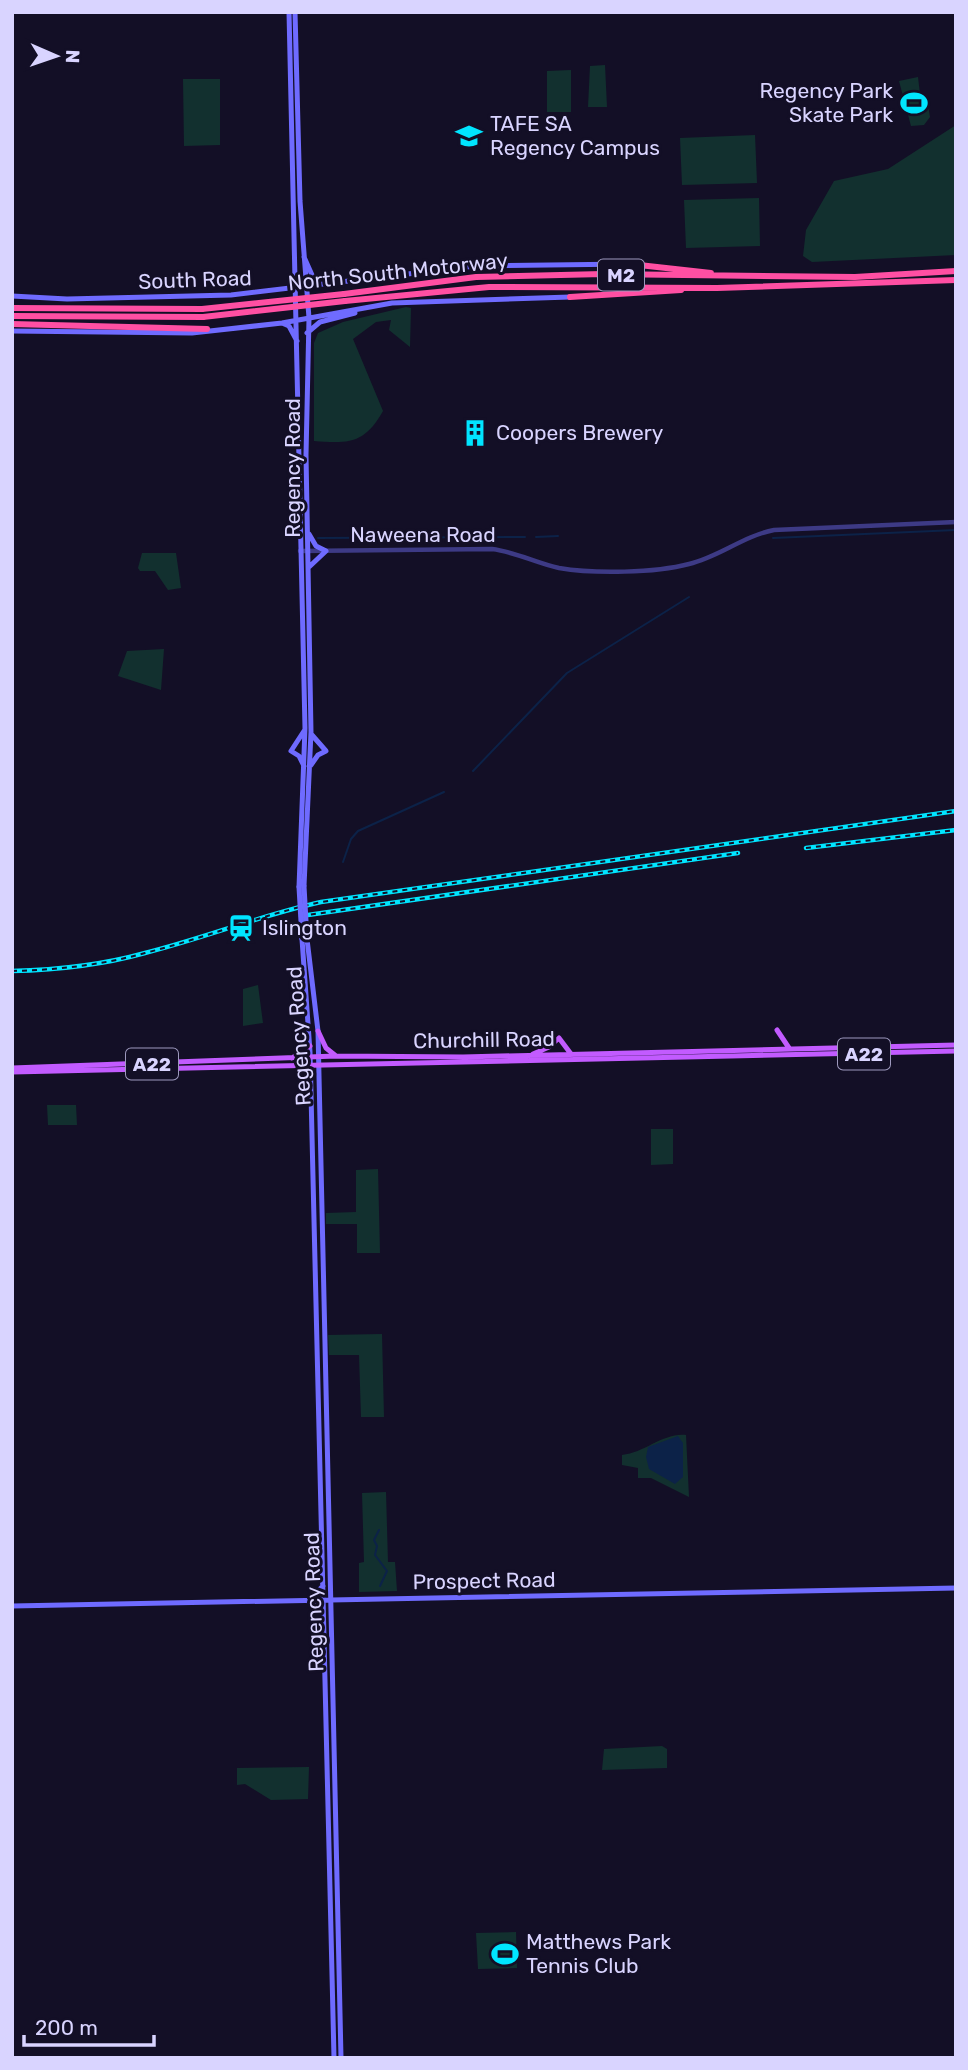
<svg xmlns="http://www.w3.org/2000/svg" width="968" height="2070" viewBox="0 0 968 2070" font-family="Rubik,sans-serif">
  <rect width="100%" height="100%" fill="#130f26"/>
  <path fill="#12302f" d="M605,65L607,107H588L590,66Z
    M571,70V112H547V71Z
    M918,77L920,94L916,98L928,105L930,117L924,125L911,126L899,81Z
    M220,79V145L184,146L183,79Z
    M956,125V255L812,262L803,256L806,230L834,181L888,169Z
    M755,135L757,183L682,185L680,138Z
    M759,198L760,246L686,248L684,200Z
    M406,307L411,308L410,347L389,330L391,320L376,322L353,339L383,411C365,443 350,444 314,441V343L318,333L343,322Z
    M142,553H176L181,588L168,590L155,571H140L138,568Z
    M164,649L161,690L118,676L127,651Z
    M258,985L263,1023L243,1026V989Z
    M47,1105H76L77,1125H48Z
    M651,1129H673V1164L651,1165Z
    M378,1169L380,1253H357V1224H326V1213L356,1212V1170Z
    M382,1334L384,1417H361L359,1355H329L328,1335Z
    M686,1435L689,1497L651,1478H638V1468L622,1465V1455C645,1453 662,1433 686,1435Z
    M386,1492L388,1562H395L397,1591L359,1592V1563L364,1562L362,1493Z
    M662,1746L667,1749V1768L602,1770L604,1749Z
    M309,1767L308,1799L271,1800L245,1784L237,1785V1768Z
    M516,1932L517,1968L478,1969L476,1933Z"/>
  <path fill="#0c2248" d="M678,1436L683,1443V1477L675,1484L649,1469L646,1457L648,1447Z"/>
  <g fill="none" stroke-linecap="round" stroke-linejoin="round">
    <path stroke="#0c2248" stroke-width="2" d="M536,537L558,536
      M318,538L525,537
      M773,538L956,530
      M473,771L567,673L689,597
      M343,862L351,839L358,831L444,792
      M379,1530L374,1540L377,1546L375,1555L387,1571L380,1586"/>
    <path stroke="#3d3a85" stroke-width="4.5" d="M300,551L492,549C516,552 536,563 559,568C594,574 655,573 689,564C719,557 743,536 774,530L956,522"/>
    <path stroke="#6f6bff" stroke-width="5" d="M289,12L305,728L299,887
      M295,12L300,201L309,318L306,455L311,732L304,886
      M304,257L316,284
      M12,296L67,299L231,295L475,266L630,264
      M282,323L289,326L297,341
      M12,331L192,333L282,323L392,303L570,297
      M307,333L320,322L355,313
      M309,567L326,551L316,546L309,534
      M311,765L318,755L326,751L312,735
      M304,766L299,756L291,751L304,731
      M302,939L310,1052L334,2058
      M307,939L318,1031L341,2058
      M308,1601L323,1586
      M309,1601L319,1608L323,1616
      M12,1606L956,1588"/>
    <path stroke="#c25bff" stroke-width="5" d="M777,1030L789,1048
      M318,1031L326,1048L336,1056
      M533,1054L549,1047L559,1038L571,1054
      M292,1058L310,1046
      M12,1068L336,1056L463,1057L956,1045
      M12,1072L956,1051"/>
    <path stroke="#ff4fa3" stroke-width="6" d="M630,264L711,273
      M344,294L476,277L603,274L855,277L956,271
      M570,297L681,290
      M345,301L489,287L717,288L956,280
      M12,308L202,309
      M12,316L203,317
      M12,324L207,329"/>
    <defs>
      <path id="rail" d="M806,848L956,830
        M301,916L738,853
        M12,971C57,970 102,965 145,953C205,938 261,915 321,902L956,811"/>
    </defs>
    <use href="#rail" stroke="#00e5ff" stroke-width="4.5"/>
    <use href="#rail" stroke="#130f26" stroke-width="2" stroke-dasharray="5" stroke-linecap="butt"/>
    <path stroke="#6f6bff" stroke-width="5" d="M304,886L307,939
      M299,887L302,939"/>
    <path stroke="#ff4fa3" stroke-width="6" d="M202,309L344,294
      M203,317L345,301"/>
  </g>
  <defs>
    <symbol id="stadium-bare" viewBox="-9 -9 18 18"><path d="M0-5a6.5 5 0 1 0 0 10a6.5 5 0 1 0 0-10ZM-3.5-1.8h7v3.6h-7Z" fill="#00e5ff" stroke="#130f26" stroke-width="2.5" paint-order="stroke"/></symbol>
    <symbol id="university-bare" viewBox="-9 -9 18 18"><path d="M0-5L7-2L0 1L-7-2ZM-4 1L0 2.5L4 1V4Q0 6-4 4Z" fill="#00e5ff" stroke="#130f26" stroke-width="2.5" paint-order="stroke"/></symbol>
    <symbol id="building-bare" viewBox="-9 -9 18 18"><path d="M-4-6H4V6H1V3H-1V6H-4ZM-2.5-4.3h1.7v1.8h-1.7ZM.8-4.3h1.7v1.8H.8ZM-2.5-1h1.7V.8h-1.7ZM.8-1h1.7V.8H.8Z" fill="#00e5ff" stroke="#130f26" stroke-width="2.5" paint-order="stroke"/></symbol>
    <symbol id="station-bare" viewBox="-9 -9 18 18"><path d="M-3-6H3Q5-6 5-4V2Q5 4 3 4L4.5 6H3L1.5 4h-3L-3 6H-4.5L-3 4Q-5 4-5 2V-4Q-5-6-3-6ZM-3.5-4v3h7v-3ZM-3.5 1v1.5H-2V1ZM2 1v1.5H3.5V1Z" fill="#00e5ff" stroke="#130f26" stroke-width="2.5" paint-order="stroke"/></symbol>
  </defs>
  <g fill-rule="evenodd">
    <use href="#stadium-bare" x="895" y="84" width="38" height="38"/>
    <use href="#university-bare" x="450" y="117" width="38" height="38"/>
    <use href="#building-bare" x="456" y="414" width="38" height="38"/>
    <use href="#station-bare" x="222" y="909" width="38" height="38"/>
    <use href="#stadium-bare" x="486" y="1935" width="38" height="38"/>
  </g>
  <g text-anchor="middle" stroke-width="6" stroke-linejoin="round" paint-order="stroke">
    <g fill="#130f26" stroke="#9e99be" stroke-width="2">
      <rect x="598" y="259.5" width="46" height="31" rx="5"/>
      <rect x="838" y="1038.5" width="52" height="31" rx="5"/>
      <rect x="126" y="1048.5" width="52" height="31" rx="5"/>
    </g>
    <g font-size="19" font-weight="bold" fill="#d9d4ff">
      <text x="621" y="282">M2</text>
      <text x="864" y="1061">A22</text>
      <text x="152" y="1071">A22</text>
    </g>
    <g font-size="21" fill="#d9d4ff" stroke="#130f26" text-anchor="start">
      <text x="893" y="98" text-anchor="end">Regency Park<tspan x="893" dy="24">Skate Park</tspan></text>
      <text x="490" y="131">TAFE SA<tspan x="490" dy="24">Regency Campus</tspan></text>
      <text x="496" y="440">Coopers Brewery</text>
      <text x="262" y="935">Islington</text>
      <text x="526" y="1949">Matthews Park<tspan x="526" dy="24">Tennis Club</tspan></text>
    </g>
    <g font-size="21" fill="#d9d4ff" stroke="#130f26">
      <text transform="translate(398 272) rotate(-6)" y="7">North South Motorway</text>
      <text transform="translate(195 280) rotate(-2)" y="7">South Road</text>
      <text transform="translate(293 468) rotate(-90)" y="7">Regency Road</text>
      <text x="423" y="542">Naweena Road</text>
      <text transform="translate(299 1036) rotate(-94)" y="7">Regency Road</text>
      <text transform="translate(484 1040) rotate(-1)" y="7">Churchill Road</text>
      <text transform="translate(484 1581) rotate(-1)" y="7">Prospect Road</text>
      <text transform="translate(314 1602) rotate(-92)" y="7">Regency Road</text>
    </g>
  </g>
  <rect width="968" height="2070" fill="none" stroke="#d9d4ff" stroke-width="28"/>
  <g transform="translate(56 56) rotate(92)" stroke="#130f26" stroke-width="5" paint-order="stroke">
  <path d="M0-5L12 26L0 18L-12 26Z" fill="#d9d4ff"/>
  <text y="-10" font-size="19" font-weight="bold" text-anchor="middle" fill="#d9d4ff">N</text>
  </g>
  <path d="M24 2035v10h130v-10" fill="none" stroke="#d9d4ff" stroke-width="3.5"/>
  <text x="35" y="2035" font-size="21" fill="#d9d4ff" stroke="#130f26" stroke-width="5" paint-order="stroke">200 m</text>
</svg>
